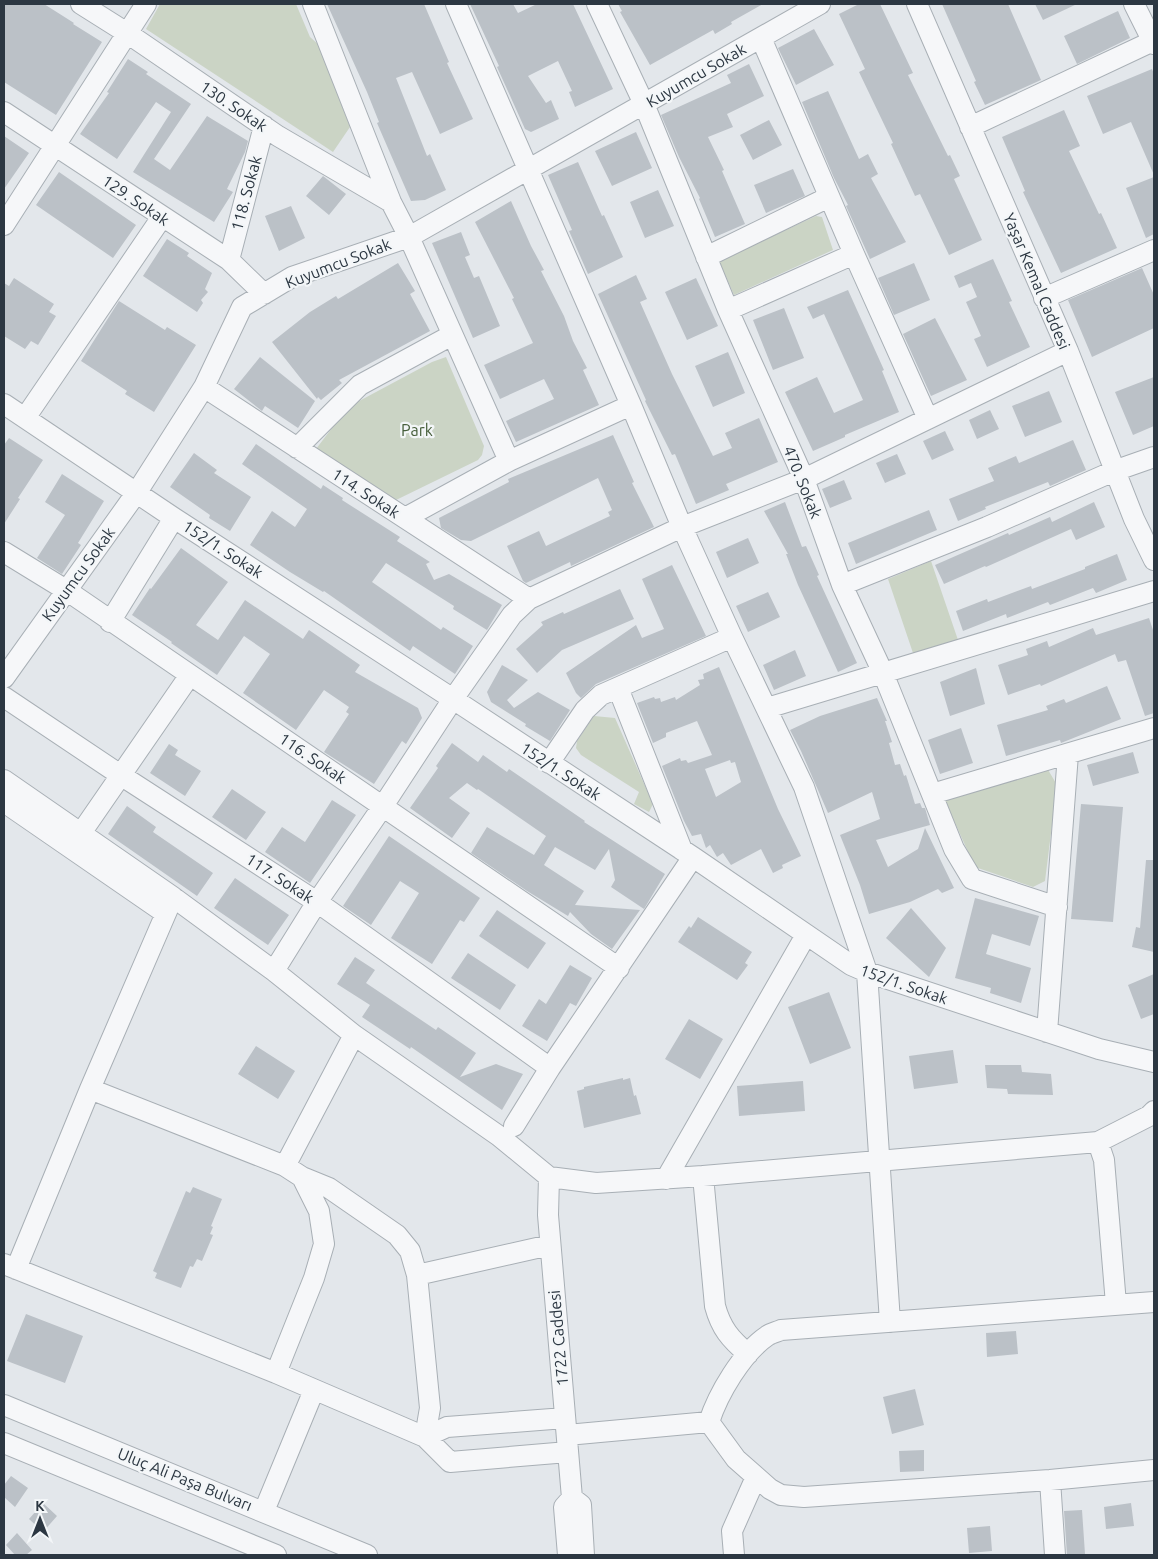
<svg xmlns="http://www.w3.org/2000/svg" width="1158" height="1559" viewBox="0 0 1158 1559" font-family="Ubuntu,sans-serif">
  <rect width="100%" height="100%" fill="#e3e7eb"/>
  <path fill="#cbd4c5" d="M160,4H296L310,37L319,45L350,127L333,152L146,29Z
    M816,216L822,217L833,250L734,295L719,261Z
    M446,357L484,446L482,455L478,460L394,501L316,449L348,407L432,362Z
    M931,561L958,640L914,656L888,579Z
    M594,716L615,718L653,804L649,812L634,804L639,792L581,755L576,748L577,741Z
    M1047,768L1057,785L1045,881L1033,887L975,867L945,801Z"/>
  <path fill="#bbc1c7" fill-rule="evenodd" d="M4,4H44L74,23L73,24L102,42L56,115L4,82Z
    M327,4H424L449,62L447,63L473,119L440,134L412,72L396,78L427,156L430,154L446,190L425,200L411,201L377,123L379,122L367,92Z
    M470,4H513L518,13L537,4H573L613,89L575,107L569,92L572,91L558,61L528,76L546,103L551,100L559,119L531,132L525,129L497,67L499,66Z
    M618,4H763L731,22L732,24L715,34L713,30L650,65L620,12L622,11Z
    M859,4H880L913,73L908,75L948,156L950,155L960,176L954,179L982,240L949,255L920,194L915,196L891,144L893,143L859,72L865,69L839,14Z
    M942,4H1008L1041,80L985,105L974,82L976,81Z
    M1035,4H1077L1043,20Z
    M1118,11L1130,38L1077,64L1064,36Z
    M814,29L834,65L796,85L778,48Z
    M128,59L148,72L146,74L191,104L154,159L170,170L207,116L248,141L245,152L227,189L233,192L214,222L133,172L171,112L156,102L117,159L80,134L109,93L107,92Z
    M749,64L764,96L727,114L733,127L708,137L724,170L722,171L745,224L715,237L699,199L700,198L679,157L661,115L731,83L727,75Z
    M1152,69L1154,74V175L1131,122L1103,134L1087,96Z
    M828,91L859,159L868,154L878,174L871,178L906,242L870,259L846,206L848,205L834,178L802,102Z
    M1064,110L1080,146L1069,151L1099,214L1101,213L1117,248L1061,273L1023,192L1025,191L1002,137Z
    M769,120L782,145L753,160L740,135Z
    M636,132L652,168L612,186L595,151Z
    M4,136L29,153L4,189Z
    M578,162L602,216L604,215L623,257L588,274L569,231L572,230L548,175Z
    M793,169L805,196L766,213L754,185Z
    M59,172L136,225L113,258L36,205Z
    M323,176L346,194L329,215L306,196Z
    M1154,177V234L1146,238L1126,188Z
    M658,190L674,226L645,238L630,202Z
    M511,201L531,246L544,270L541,271L564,316L573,341L587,368L583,370L599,405L516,442L506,421L554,399L544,379L500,399L484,365L533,343L512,299L514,298L475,222Z
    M291,206L305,238L279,251L265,216Z
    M461,232L470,255L465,257L474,278L479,276L500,326L473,338L432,243Z
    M167,239L189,253L187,256L212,273L205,289L208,292L201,300L203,303L197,312L143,276Z
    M993,259L1012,301L1009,302L1030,347L987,367L974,339L981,336L966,302L977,297L971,283L959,288L954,276Z
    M398,263L415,291L410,294L430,331L339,380L342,383L321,400L318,397L317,399L272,342L310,312L336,296L338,299Z
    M914,263L930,300L894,315L878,278Z
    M1142,268L1154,295V328L1092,357L1068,300Z
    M636,275L647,299L640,302L672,374L713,456L732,448L725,433L759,418L778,462L726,484L729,490L696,504L675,454L672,455L645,401L646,400L598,294Z
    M14,278L54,304L49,312L56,316L38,345L31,341L25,349L4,336V283L9,286Z
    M696,278L718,326L687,340L665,292Z
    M848,290L884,370L882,371L899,412L845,435V437L813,451L785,392L817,377L834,413L863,400L824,314L813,319L807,307Z
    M119,301L165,330L167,327L196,345L154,412L125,394L127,391L81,361Z
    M784,308L804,358L773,370L753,320Z
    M935,318L967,380L931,396L903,334Z
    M728,352L745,393L713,407L695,366Z
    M260,357L315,401L298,428L265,406L262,411L234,389Z
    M1154,377V426L1133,435L1115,392Z
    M1049,391L1062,422L1025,437L1012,406Z
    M990,410L999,429L977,439L969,420Z
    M945,431L954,450L932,460L923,441Z
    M613,435L634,482L632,483L654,527L571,566L570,562L526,583L523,581L507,546L539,531L546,546L610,516L608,512L612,510L598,478L471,541L461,540L441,528L439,518L509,482L508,479Z
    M9,438L43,460L18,498L20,499L4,524V445Z
    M1073,440L1086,470L1050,486L1048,482L985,507L986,509L958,521L949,499L994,481L988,468L1016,456L1019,463Z
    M256,444L321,489L323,485L343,498L342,500L400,537L397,541L430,562L426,564L434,580L449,574L502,605L487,630L453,609L454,606L386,563L372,582L441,630L443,627L473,646L455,674L413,646L410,651L324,591L323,592L290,572L250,545L272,511L295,527L307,509L242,464Z
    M194,453L217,470L214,473L251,497L230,531L209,518L210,515L170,487Z
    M897,454L906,474L885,483L876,463Z
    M62,474L104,501L78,543L81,545L62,574L37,558L65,515L45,502Z
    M844,480L852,499L830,508L822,489Z
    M785,502L802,547L806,546L819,575L817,576L857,663L838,672L798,585L786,554H788L764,511Z
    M1094,502L1105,527L1076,540L1071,529L986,567L985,566L944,584L935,565L1008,533L1009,535L1050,517L1052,522Z
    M929,510L937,530L856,564L848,543Z
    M748,538L759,563L727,578L716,552Z
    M181,548L228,582L196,625L218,640L245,600L303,639L309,630L360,665L355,672L418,708L422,718L406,744L402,741L374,784L324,752L349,714L346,712L349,707L324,690L296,730L243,693L270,654L244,636L217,675L171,643L172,642L132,615L150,588L151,589Z
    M1117,554L1127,580L1096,593L1093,588L1050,605L1048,602L1007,618L1006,614L963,631L956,611L987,599L988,602L1031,586L1032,589L1085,569V567Z
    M672,565L706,636L596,684L581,698L576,693L566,673L636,625L642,638L664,629L642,579Z
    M620,589L634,619L562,650L537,673L516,649L543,625L541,622L563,612L564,614Z
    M768,592L780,617L748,632L736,606Z
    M1149,618L1154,633V713L1145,716L1126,660L1118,662L1115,654L1041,686L1040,684L1008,695L998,665L1028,655L1026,649L1047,641L1049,647L1093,628L1096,635Z
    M795,650L806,676L774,690L763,665Z
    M502,665L528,680L507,700L514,708L538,692L570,710L550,741L525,726L526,724L491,702L487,692Z
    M719,667L778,809L801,856L782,865L783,868L773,873L761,849L731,865L723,853L717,857L710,845L706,848L701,834L692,836L684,821L662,766L680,758L681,761L686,760L688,763L712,755L697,721L666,733V737L653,743L637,703L654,697L655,699L660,698L661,702L675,697L676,700L700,685L698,680L704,679L703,674ZM730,760L731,763L735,762L741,782L716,797L705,769Z
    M976,668L985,704L950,716L940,682Z
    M1107,686L1121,719L1061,743L1060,740L1006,756L997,725L1048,710L1046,706L1064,699L1066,703Z
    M877,698L887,721H885L892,742L889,743L895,765L900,764L904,776L906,775L915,804L920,803L922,808H925L930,825L876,840L888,867L918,849L925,828L954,888L942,893L938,889L910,902L869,914L860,885L840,835L880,819L872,792L828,813L801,751L790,730L820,716Z
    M961,728L973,763L940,774L928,740Z
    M452,743L478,762L483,755L507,772L509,769L585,821L584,822L665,874L644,909L611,887L615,880L609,849L595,870L555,847L544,865L584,891L575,905L640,910L612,949L591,934L570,912L568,916L527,891L471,853L487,827L534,855L546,836L478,789L477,790L467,783L449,798L470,813L452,838L410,808L438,768L436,766Z
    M169,744L178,750L175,755L201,771L185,796L150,773Z
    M1133,752L1139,773L1093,786L1087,765Z
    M232,789L266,812L246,840L212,817Z
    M332,800L356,815L310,883L265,852L282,827L305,842Z
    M1081,804L1123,807L1113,922L1071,919Z
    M127,806L156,827L153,832L213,873L197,896L108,834Z
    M389,836L480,898L464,922L460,920L432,964L391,938L419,893L400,881L371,925L343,906Z
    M1146,860H1154V952L1132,947L1136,927L1140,928Z
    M235,878L289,915L268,945L214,908Z
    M975,898L1039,916L1030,946L992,934L986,954L1031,968L1021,1003L990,993L991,988L955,978Z
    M911,908L946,948L929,977L886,938Z
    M497,910L546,943L528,969L479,936Z
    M698,917L752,952L745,963L748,965L737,980L678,942L689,926L691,928Z
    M468,953L516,985L500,1010L451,978Z
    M355,957L375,970L366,983L436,1030L438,1027L476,1053L460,1077L496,1064L523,1074L502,1110L411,1047L410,1049L362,1017L370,1005L337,984Z
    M570,965L592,978L576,1006L570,1003L547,1041L522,1026L539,999L546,1004Z
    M1154,974V1014L1141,1019L1128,985Z
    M829,992L851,1048L810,1064L788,1007Z
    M689,1019L723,1039L700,1079L665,1059Z
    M256,1046L295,1071L278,1099L238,1074Z
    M953,1050L958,1083L914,1089L909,1056Z
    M985,1065H1021L1022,1072L1051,1074L1053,1095L1008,1094L1007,1089L987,1088Z
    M623,1078V1080L630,1078L634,1096L636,1095L641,1114L584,1128L577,1091L584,1089V1087Z
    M803,1081L805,1111L739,1116L737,1086Z
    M193,1187L222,1199L211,1226L213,1227L210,1234L213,1235L202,1261L197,1259L193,1267L190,1266L181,1288L155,1278L157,1273L153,1271L186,1191L190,1193Z
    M26,1314L83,1336L65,1383L7,1361Z
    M1016,1331L1018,1354L987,1357L986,1333Z
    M915,1389L924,1425L892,1434L883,1397Z
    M924,1450V1471L900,1472L899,1451Z
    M11,1476L28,1488L15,1507L4,1497V1485Z
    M43,1503L57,1516L43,1532L29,1519Z
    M1131,1503L1134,1526L1106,1529L1104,1507Z
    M1082,1510L1085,1554L1067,1555L1064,1511Z
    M990,1526L992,1551L969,1553L967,1528Z
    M17,1533L32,1550L26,1555H15L6,1545Z"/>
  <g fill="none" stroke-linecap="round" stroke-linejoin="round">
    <defs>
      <path id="minor" d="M81,4L127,33L278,136L391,202
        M313,4L391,202L409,237L509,461
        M456,4L631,405L682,527L732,637L804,787L867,972L890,1322
        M597,4L644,104L728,310L804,479L842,585L883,673L954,849L972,879L1057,907
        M917,4L1068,351L1134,519L1154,560
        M1134,4L1154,44
        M761,38L854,254L928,419
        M4,112L229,260L264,294
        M970,127L1153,41
        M4,225L146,4
        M706,257L829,197
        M229,260L264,126
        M1044,298L1154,250
        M728,310L854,254
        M204,387L529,599
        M4,404L174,518L453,699L693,857L851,965L867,972L1099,1049L1154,1062
        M25,418L162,217
        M297,448L360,385L452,335
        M405,518L509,461L631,405
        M4,552L66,590L619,968
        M842,585L987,527L1114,471L1154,457
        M110,622L174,518
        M4,678L137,492L204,387L242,307L292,277L409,237L820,4
        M618,688L682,850
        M4,697L122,776L317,902L550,1068
        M767,708L1154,591
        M549,763L585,710L601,695L732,637
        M4,780L173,897L274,971L354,1035L499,1136L549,1177L596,1183L703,1176L1098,1142L1149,1116L1154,1111
        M932,794L1154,728
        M4,802L165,913
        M81,833L190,675
        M274,971L317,902L383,806L453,699L512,615L529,599L682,527L804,479L1068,351
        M1047,1032L1068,754
        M90,1089L285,1166L302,1177L319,1211L324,1244L314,1278L276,1373
        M514,1126L550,1068L693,857
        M1098,1142L1104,1160L1116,1304
        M285,1166L354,1035
        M703,1176L715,1306C721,1328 730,1339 748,1354
        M302,1177L329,1188L397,1235L410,1251L417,1275L430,1408L425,1437
        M549,1177L548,1215L572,1498L564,1507L568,1555
        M666,1179L806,935
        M4,1264L276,1373L425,1437L450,1462L568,1452
        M16,1269L90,1089L173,897
        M417,1275L550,1245
        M4,1405L367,1555
        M709,1422C718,1394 742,1353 767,1336C771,1333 777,1332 781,1330L1154,1302
        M709,1422L736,1459L770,1489L781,1495L804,1497L1050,1480L1154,1470
        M567,1435L709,1422
        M425,1437L447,1427L565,1418
        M4,1443L276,1555
        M1050,1480L1055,1555
        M572,1498L581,1505L584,1555
        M264,1511L314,1390
        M734,1555L732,1531L756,1477"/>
    </defs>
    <use href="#minor" stroke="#a8afb5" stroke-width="22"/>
    <use href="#minor" stroke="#f6f7f9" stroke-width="20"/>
  </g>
  <g text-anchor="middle" stroke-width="4.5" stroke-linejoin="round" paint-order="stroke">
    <g font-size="16" fill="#2c3742" stroke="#f3f6f8">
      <text transform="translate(696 75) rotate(-30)" y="6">Kuyumcu Sokak</text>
      <text transform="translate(234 106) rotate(34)" y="6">130. Sokak</text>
      <text transform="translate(246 193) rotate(-75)" y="6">118. Sokak</text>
      <text transform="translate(136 200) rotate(34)" y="6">129. Sokak</text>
      <text transform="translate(338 263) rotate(-21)" y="6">Kuyumcu Sokak</text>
      <text transform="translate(1037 281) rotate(67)" y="6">Yaşar Kemal Caddesi</text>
      <text transform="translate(803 482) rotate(68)" y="6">470. Sokak</text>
      <text transform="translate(366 493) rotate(33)" y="6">114. Sokak</text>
      <text transform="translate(223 549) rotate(33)" y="6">152/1. Sokak</text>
      <text transform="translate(78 574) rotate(-54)" y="6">Kuyumcu Sokak</text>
      <text transform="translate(313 758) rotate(34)" y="6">116. Sokak</text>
      <text transform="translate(561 771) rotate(33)" y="6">152/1. Sokak</text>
      <text transform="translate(280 878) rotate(33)" y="6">117. Sokak</text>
      <text transform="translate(904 984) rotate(19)" y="6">152/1. Sokak</text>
      <text transform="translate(558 1338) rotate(-95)" y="6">1722 Caddesi</text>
      <text transform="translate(185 1479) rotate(22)" y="6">Uluç Ali Paşa Bulvarı</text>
    </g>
    <g font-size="16" fill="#455d39" stroke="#f3f6f8">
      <text x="417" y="436">Park</text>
    </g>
  </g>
  <rect width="1158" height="1559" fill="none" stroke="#2c3742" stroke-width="10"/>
  <g transform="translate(40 1519)" stroke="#f3f6f8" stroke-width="4" paint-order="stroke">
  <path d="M0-4L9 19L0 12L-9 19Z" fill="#2c3742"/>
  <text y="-8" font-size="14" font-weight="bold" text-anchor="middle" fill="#2c3742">K</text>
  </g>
</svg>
